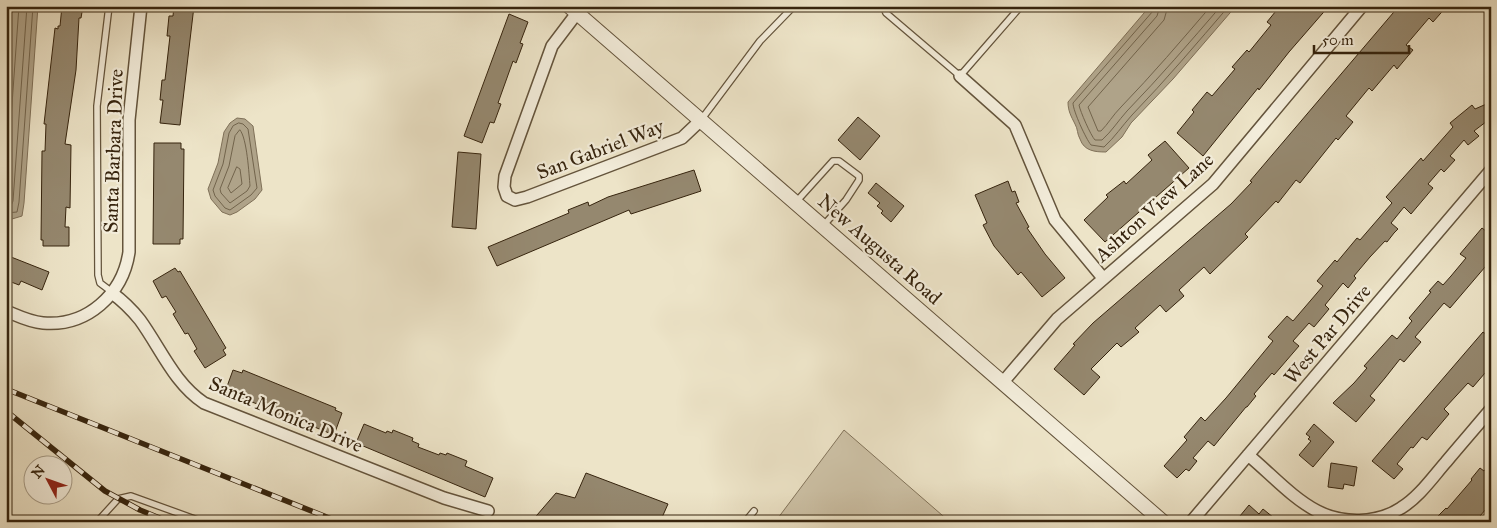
<svg xmlns="http://www.w3.org/2000/svg" width="1497" height="528" viewBox="0 0 1497 528" font-family="'IM FELL Great Primer',serif">
  <rect width="100%" height="100%" fill="#ede4c8"/>
  <filter id="stains"><feTurbulence type="fractalNoise" baseFrequency=".004" numOctaves="4"/><feColorMatrix values="0 0 0 0 .2 0 0 0 0 .09 0 0 0 0 .02 0 0 0 .5 -.17"/></filter>
  <radialGradient id="worn" r=".72"><stop offset=".6" stop-color="#630" stop-opacity="0"/><stop offset="1" stop-color="#630" stop-opacity=".3"/></radialGradient>
  <path fill="#cec3a8" stroke="#82745b" d="M844,430L950,522H775Z"/>
  <path fill="#afa389" stroke="#7f7058" d="M6,6H38L24,203L22,216L12,219L6,217Z
    M1150,6H1236L1173,79L1131,123L1122,137L1106,152C1095,152 1084,151 1080,139C1077,134 1078,129 1075,124C1071,116 1068,111 1068,102Z
    M237,118L245,119L253,126L262,190L255,199L237,212L230,215L222,212L211,199L208,189L218,163L224,132L230,123Z"/>
  <g fill="none" stroke-linecap="round" stroke-linejoin="round">
    <path stroke="#72644c" stroke-width="1" d="M1154,6L1153,11L1073,103C1073,111 1086,139 1091,145L1104,147C1115,137 1122,126 1132,115C1166,80 1197,43 1229,6
      M1160,6L1157,16L1079,105C1080,111 1091,136 1095,140H1102C1112,131 1118,121 1127,111C1160,77 1190,42 1221,6
      M1168,6L1164,20L1088,107L1098,131H1101C1108,124 1113,115 1121,107C1152,75 1181,41 1211,6
      M239,123L243,124L248,129L257,188L251,195L230,210L225,208L215,196L213,190L223,164L229,133L233,126Z
      M240,130C247,138 249,174 250,186L247,191L230,203L221,193L220,189L229,166L235,136Z
      M237,167L240,169L242,184L231,193L228,188Z
      M6,189L19,6
      M6,206H11L13,201L27,6
      M6,213L17,212L19,202L33,6"/>
  </g>
  <path fill="#95886f" stroke="#36240e" d="M62,6H83L81,18H79L76,70L65,144L71,145L70,208L66,207L65,227H69V246H43V240H41L42,151H45L46,124H44L55,28L58,29V26H60Z
    M174,6H194L180,125L160,123L163,100H160L162,80H165L170,36H167L169,16H173Z
    M1280,6H1329L1289,52L1259,90L1258,88L1203,156L1177,133L1194,112L1192,110L1207,92L1212,96L1235,69L1232,67L1247,50L1249,52L1271,25L1267,22Z
    M1399,6H1447L1433,22L1429,18L1406,45L1413,50L1397,69L1394,65L1372,91L1369,88L1346,116L1353,122L1338,140L1336,138L1300,183L1296,180L1278,203L1276,201L1245,234L1248,237L1210,274L1204,267L1179,290L1184,296L1166,312L1160,305L1135,328L1139,332L1121,347L1117,343L1091,369L1100,377L1084,395L1054,369L1075,345L1073,344L1093,323L1231,204L1252,182L1250,181Z
    M509,14L528,22L520,43L523,44L516,63L513,61L498,103L501,104L494,123L490,122L482,143L464,136Z
    M1491,102V118L1474,131L1479,136L1468,145L1464,140L1450,156L1455,160L1444,172L1441,169L1428,184L1433,188L1411,214L1404,207L1391,223L1398,229L1394,233L1387,242L1385,241L1370,257L1354,276L1356,278L1348,288L1343,283L1325,305L1329,309L1314,327L1309,323L1293,341L1299,346L1274,375L1272,373L1254,394L1256,396L1247,407H1246L1214,446L1208,441L1193,458L1197,461L1189,471L1186,469L1177,478L1164,466L1187,440L1184,437L1201,417L1205,421L1226,398L1273,341L1268,337L1287,316L1293,321L1323,286L1317,281L1335,260L1337,262L1357,238L1360,240L1392,203L1386,197L1421,158L1423,161L1453,127L1450,123L1472,105L1475,109Z
    M858,117L880,136L860,160L838,140Z
    M1165,141L1189,168L1105,242L1084,220L1108,197L1106,195L1124,181L1126,184L1152,160L1148,155Z
    M154,143H181V149H184L183,239H180V244H153Z
    M458,152L481,154L476,229L452,227Z
    M694,170L701,191L631,214L629,210L497,266L488,247L569,213L568,210L588,202L589,206L608,197Z
    M1008,181L1012,192L1015,191L1019,202L1016,203L1029,227L1027,228L1045,254L1065,278L1042,297L1021,272L1018,275L994,246L983,225L987,223L975,195Z
    M876,183L904,206L891,222L881,213L883,211L877,206L880,203L868,193Z
    M1482,228L1491,235V260L1450,308L1444,303L1415,337L1421,342L1404,362L1400,359L1385,378L1370,396L1375,400L1356,422L1333,403L1354,383L1367,368L1364,366L1392,335L1397,339L1412,321L1409,318L1431,292L1429,291L1438,281L1443,285L1451,276L1466,258L1460,254Z
    M6,255L49,272L42,290L21,281L19,285L6,280Z
    M175,268L178,272L180,271L226,348L223,350L226,355L205,368L194,351L197,349L188,333L185,334L173,314L176,312L166,296L162,298L153,281Z
    M1483,332L1491,338V366L1473,387L1468,383L1444,409L1449,414L1427,440L1422,437L1413,448L1411,447L1397,464L1403,469L1394,479L1372,461Z
    M233,370L242,373L243,370L336,408L335,410L342,413L334,435L290,417L288,421L266,412L268,408L225,392Z
    M364,424L386,433L387,431L392,433L393,430L413,438L412,441L419,444L418,447L439,455L440,453L446,455L447,453L467,461L465,466L493,478L485,497L356,443Z
    M1314,424L1334,442L1313,467L1299,455L1311,441L1308,439L1310,437L1306,434Z
    M1331,463L1357,467L1354,486L1344,484L1343,489L1328,487Z
    M1491,463V503L1475,522H1432L1446,508L1447,509L1472,480L1471,479L1480,468L1484,471Z
    M586,473L668,504L660,522H531L556,493L575,498Z
    M1249,505L1259,514L1263,509L1279,522H1235Z"/>
  <g fill="none" stroke-linecap="round" stroke-linejoin="round">
    <defs>
      <path id="service" d="M109,6L97,106L98,275L100,283L112,292
        M883,6L886,13L960,76L1021,6
        M701,120L760,41L794,6
        M796,202L833,161H839L859,176V180L846,200L823,226
        M97,522L118,499L131,496L203,522
        M745,522L754,511"/>
      <path id="minor" d="M577,13L552,46L505,176L504,187L507,196L515,200L527,197L682,138L701,120
        M960,76L1015,125L1055,220L1103,278
        M112,293C123,301 132,310 140,320C161,349 174,383 204,403L444,498L488,511
        M6,311C18,316 30,322 43,323C87,327 123,294 129,252V120L141,6
        M1003,382L1057,319L1213,184L1362,6
        M1248,455C1270,473 1292,498 1317,511C1342,524 1377,524 1401,508C1419,497 1432,478 1446,462C1461,444 1476,427 1491,409
        M1191,522L1491,170"/>
      <path id="tertiary" d="M569,6L1163,522"/>
    </defs>
    <use href="#service" stroke="#64543c" stroke-width="8"/>
    <use href="#minor" stroke="#64543c" stroke-width="14"/>
    <use href="#tertiary" stroke="#64543c" stroke-width="16"/>
    <use href="#service" stroke="#f3eddb" stroke-width="5.5"/>
    <use href="#minor" stroke="#f3eddb" stroke-width="11"/>
    <use href="#tertiary" stroke="#f3eddb" stroke-width="14"/>
    <defs>
      <path id="rail" d="M6,389L339,522
        M6,411L105,491L140,510L169,522"/>
    </defs>
    <use href="#rail" stroke="#36240e" stroke-width="5.5"/>
    <use href="#rail" stroke="#f3eddb" stroke-width="4" stroke-dasharray="11" stroke-linecap="butt"/>
  </g>
  <g text-anchor="middle" stroke-width="4.5" stroke-linejoin="round" paint-order="stroke">
    <g font-size="20" fill="#36240e" stroke="#f3eddb">
      <text transform="translate(600 149) rotate(-21)" y="7">San Gabriel Way</text>
      <text transform="translate(113 151) rotate(-88)" y="7">Santa Barbara Drive</text>
      <text transform="translate(1154 207) rotate(-42)" y="7">Ashton View Lane</text>
      <text transform="translate(880 249) rotate(41)" y="7">New Augusta Road</text>
      <text transform="translate(1327 334) rotate(-50)" y="7">West Par Drive</text>
      <text transform="translate(286 414) rotate(23)" y="7">Santa Monica Drive</text>
    </g>
  </g>
  <rect width="1497" height="528" fill="none" stroke="#ede4c8" stroke-width="25"/>
  <rect x="8" y="8" width="1482" height="513" fill="none" stroke="#36240e" stroke-width="2.5"/>
  <rect x="12" y="12" width="1472" height="503" fill="none" stroke="#36240e"/>
  <g transform="translate(48 480) rotate(311)"><circle r="24" fill="#f3eddb" stroke="#a79d89"/>
  <path d="M0-4L9 19L0 12L-9 19Z" fill="#8f2418"/>
  <text y="-8" font-size="14" font-weight="bold" text-anchor="middle" fill="#36240e">N</text>
  </g>
  <path d="M1314 45v8h95v-8" fill="none" stroke="#36240e" stroke-width="2.5"/>
  <text x="1322" y="45" font-size="15" fill="#36240e" stroke="#f3eddb" stroke-width="4" paint-order="stroke">50 m</text>
  <rect width="100%" height="100%" filter="url(#stains)"/>
  <rect width="100%" height="100%" fill="url(#worn)"/>
</svg>
